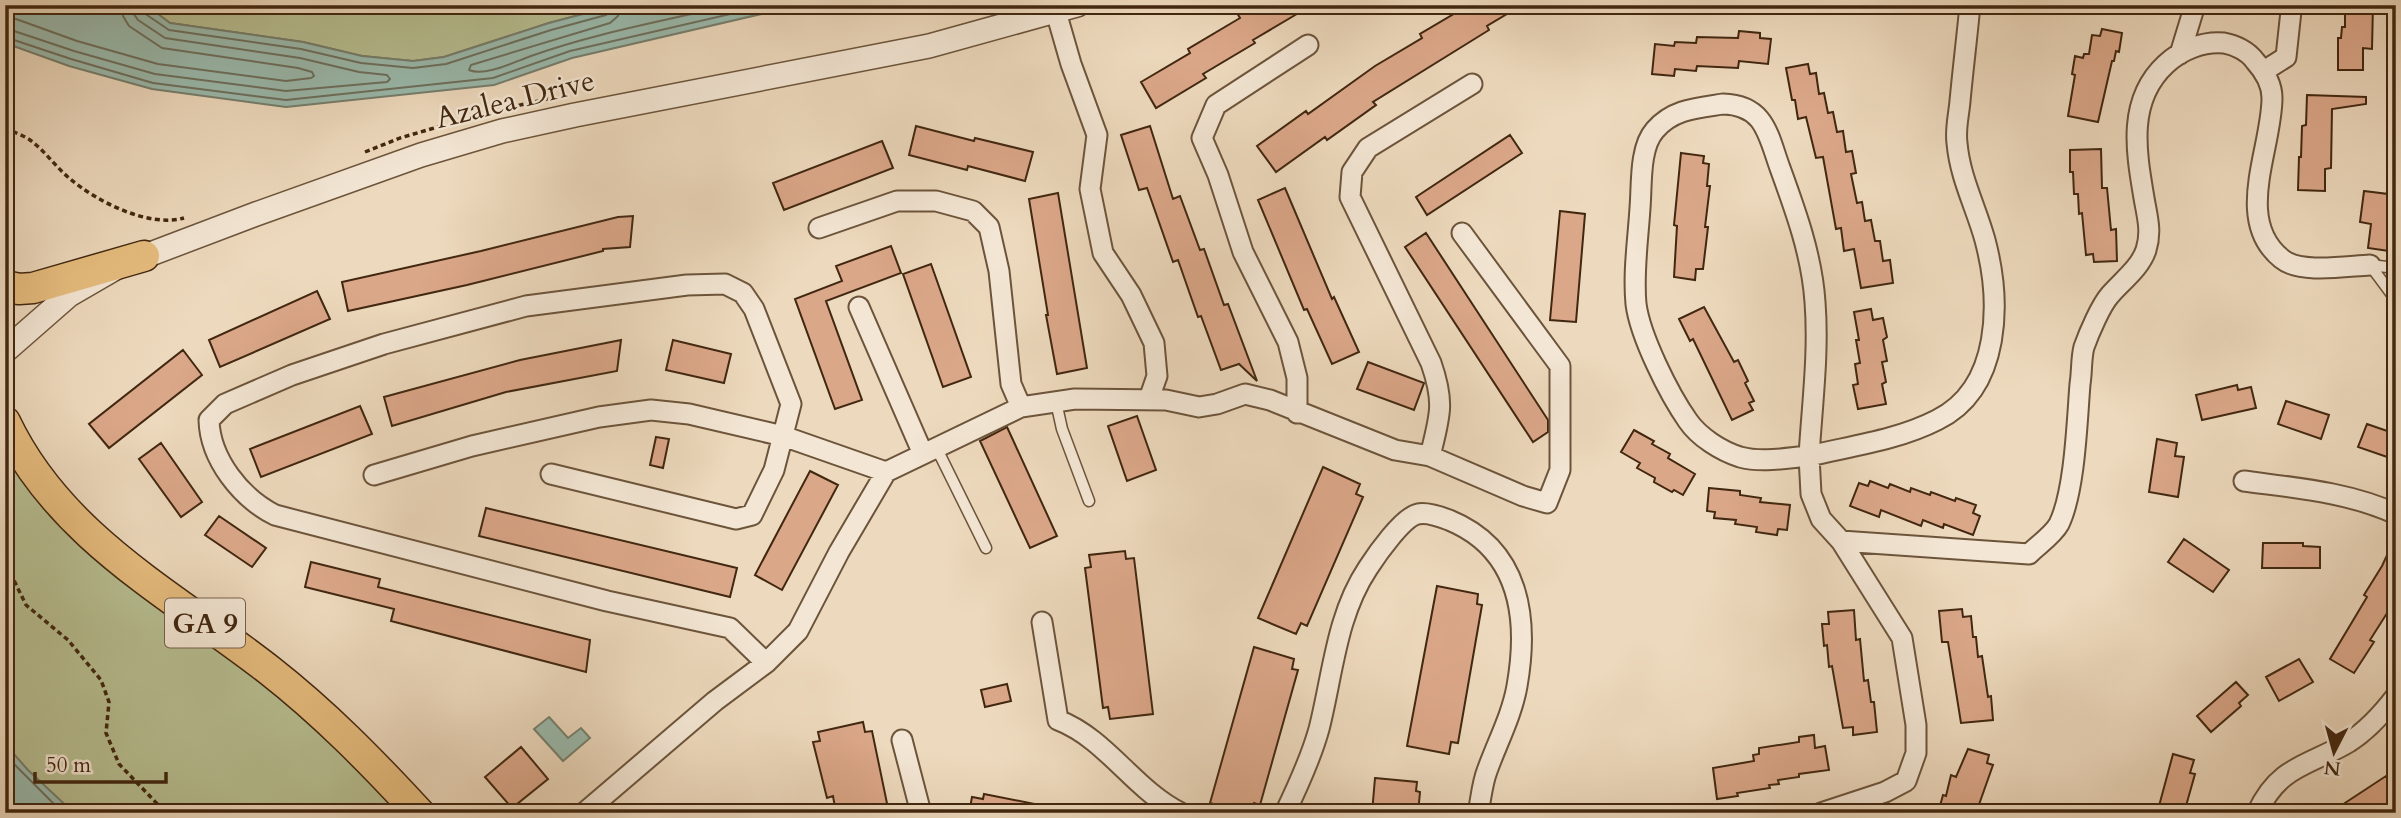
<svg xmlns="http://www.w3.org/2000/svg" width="2401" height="818" viewBox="0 0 2401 818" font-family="Cardo,serif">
  <rect width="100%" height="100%" fill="#edd9bd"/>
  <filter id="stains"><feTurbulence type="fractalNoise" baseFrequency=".00286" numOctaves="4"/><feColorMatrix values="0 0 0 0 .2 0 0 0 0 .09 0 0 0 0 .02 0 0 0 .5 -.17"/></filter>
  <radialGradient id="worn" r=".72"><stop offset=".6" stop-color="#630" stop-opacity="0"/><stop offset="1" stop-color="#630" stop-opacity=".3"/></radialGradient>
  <path fill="#b7bf92" stroke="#7c7351" stroke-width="2" d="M146,5H617L549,23L444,57L413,61L362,56L303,42L170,23Z
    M5,452L420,813H5Z"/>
  <path fill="#9abaad" stroke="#767f6e" stroke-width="2" d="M5,5H146L170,23L303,42L362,56L413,61L444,57L549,23L617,5H800L572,58L494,85L286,107L152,89L69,66L5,43Z
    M549,717L568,738L581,728L590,738L563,761L534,729Z
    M5,744L28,770L74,813H8L5,809Z"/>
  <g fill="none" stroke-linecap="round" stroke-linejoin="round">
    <path stroke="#6e705e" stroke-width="2" d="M141,5L144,13L169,30L301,49L361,63L413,68L446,64L551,30L606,15L611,12L612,5
      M621,5L618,16L610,23L471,65L469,70C485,77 514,62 531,56C595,33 664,21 731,5
      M5,17L16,19L77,41L158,64L286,81L311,78L314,76L312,72L298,68L162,48L129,26L123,16L122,5
      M5,28L74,51L155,74L286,91L387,82L390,79L387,75L359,72L300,58L165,38L138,20L133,13L132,5
      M5,37L71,59L153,83L286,100L493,78L570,51L769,5
      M5,755L63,813"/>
  </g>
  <path fill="#dba789" stroke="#412710" stroke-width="2" d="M1250,5H1312L1253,40L1255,43L1203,74L1206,78L1156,108L1141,82L1190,53L1188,49L1240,18L1237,13Z
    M1469,5H1522L1487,26L1489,30L1373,102L1376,105L1327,140L1325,137L1276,172L1257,146L1306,111L1308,114L1375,66L1422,38L1420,34Z
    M2345,5H2373L2372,49L2363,48V70H2338V38H2341L2342,27H2345Z
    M2102,29L2122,33L2119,52L2116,51L2114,61H2112L2098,122L2068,116L2075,75L2072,74L2075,56L2083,58L2084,54H2089L2092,35L2100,36Z
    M1739,31L1760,33V38L1771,39L1768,64L1739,61L1738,68L1697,66L1696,71L1675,69L1674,76L1652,74L1655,44L1674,46L1675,42L1696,43L1697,37L1738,38Z
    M1808,64L1810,74L1816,73L1819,94L1824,93L1828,113L1833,112L1837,132L1843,131L1846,152L1852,151L1856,173L1851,174L1857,203L1862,202L1865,221L1871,220L1875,241H1880L1883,261L1890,260L1893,283L1861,288L1854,249L1844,251L1841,228L1836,229L1823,157L1816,158L1806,117L1798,119L1795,100H1792L1786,68Z
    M2307,95L2366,97V104L2332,109L2331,168L2325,169V191L2298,190L2299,157H2301L2302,126L2306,125Z
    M916,126L974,141L975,138L1033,152L1025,181L968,166L967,170L909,155Z
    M1150,126L1173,199L1180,196L1200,250L1204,249L1224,305L1228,304L1257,381L1239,364L1221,370L1201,316L1198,317L1178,260L1173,262L1147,188L1139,190L1121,135Z
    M1510,135L1522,153L1427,215L1416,197Z
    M882,141L893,168L784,210L773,183Z
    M2101,149L2102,188H2107L2111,230L2116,229L2117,261L2094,262L2093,254L2086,255L2082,213L2079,214L2078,194H2074L2073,172H2070V150Z
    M1681,153L1704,156L1703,163L1709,164L1707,186H1710L1705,227H1708L1703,269H1696L1695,280L1674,277L1677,226L1674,225Z
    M1285,188L1332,299L1334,297L1359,352L1332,364L1307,309L1304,310L1258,200Z
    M2364,191L2396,195V252L2368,248L2371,224L2360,222Z
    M1058,193L1087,368L1057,374L1046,315H1048L1029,199Z
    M1560,211L1585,214L1576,322L1550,320Z
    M633,216L630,247L603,249V251L467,285L348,311L342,282L481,251L618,217Z
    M1426,233L1548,420V432L1533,442L1405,247Z
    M891,246L901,273L826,301L862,400L835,409L795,299L842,281L836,266Z
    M931,264L971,377L943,387L903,274Z
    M317,291L330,319L220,367L209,340Z
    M1704,307L1734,362L1738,360L1748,381L1745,383L1754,401L1749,403L1753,410L1732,420L1693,339L1690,341L1679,319Z
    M1871,309L1873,320L1883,318L1887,337L1883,340L1887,361L1882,362L1886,382L1882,384L1886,404L1858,409L1853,385L1858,384L1855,364L1860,363L1856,340H1859L1854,312Z
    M621,340L617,371L506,392L392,426L384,397L520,360Z
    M673,340L731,354L724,383L666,370Z
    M183,350L202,375L109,448L89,424Z
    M1368,362L1424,383L1414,410L1357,389Z
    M2237,385L2238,390L2251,387L2256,408L2202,420L2196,395Z
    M2286,401L2329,415L2321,439L2278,424Z
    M360,406L372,434L261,477L250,449Z
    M1137,416L1156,470L1127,481L1108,426Z
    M2367,424L2396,434V460L2358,447Z
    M1007,427L1057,536L1030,548L980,441Z
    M1634,430L1654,441L1652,444L1670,454L1668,458L1695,474L1683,495L1674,490L1672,492L1654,482L1655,478L1637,468L1640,463L1621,452Z
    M656,437L669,439L663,468L650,465Z
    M2157,439L2177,443L2175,456L2184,457L2178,497L2149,492Z
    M161,443L202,502L181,517L139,459Z
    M1323,467L1360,484L1356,494L1363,497L1307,626L1301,623L1296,634L1258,618Z
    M810,471L838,485L782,590L755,575Z
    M1870,481L1888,488L1890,484L1910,492L1911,488L1930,495L1931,492L1955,501L1956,498L1976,505L1973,513L1980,516L1973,535L1944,524L1943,528L1923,520L1921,526L1881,510L1879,517L1850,506L1859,483L1868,486Z
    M1709,488L1740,491V495L1761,498L1760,502L1790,505L1787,530L1778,529L1777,535L1756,532L1757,527L1735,524L1736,520L1714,518L1715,512L1707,511Z
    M486,508L737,568L730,597L479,536Z
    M219,516L266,548L252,567L205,535Z
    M2396,536V614L2389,610L2370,640L2374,642L2354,673L2330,659L2367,597L2364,595L2382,566Z
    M2184,539L2229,570L2213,592L2168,562Z
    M2263,543H2303V546L2320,547V568H2262Z
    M1125,551L1126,559L1134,558L1153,714L1110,719L1108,707L1103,708L1085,568L1091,567L1089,555Z
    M311,562L380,579L378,587L590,640L586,672L391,621L394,609L305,587Z
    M1437,586L1478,594L1477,604L1482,605L1458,743L1451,742L1449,754L1407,746Z
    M1962,609L1963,617L1971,616L1973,637H1976L1978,657L1982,656L1988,697L1991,696L1993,720L1961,723L1948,642H1942L1939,611Z
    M1854,610L1856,640L1860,639L1864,681L1868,680L1871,702H1874L1877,732L1853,735V727L1843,728L1832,666L1829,667L1827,645L1824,646L1822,624H1829L1828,612Z
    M1254,647L1294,659L1292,669L1298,670L1260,805L1254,803L1251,813H1243L1210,803Z
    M2299,659L2313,682L2279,701L2266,677Z
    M2236,682L2248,695L2239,703L2241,706L2211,732L2197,716Z
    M1007,684L1011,701L985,707L981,690Z
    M863,722L865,732L872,731L889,813H836L833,796L827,798L813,742L820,741L818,732Z
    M1814,735L1815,748L1825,746L1829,770L1799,774V777L1778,780L1779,784L1769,785L1770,788L1737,793L1738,796L1717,799L1713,768L1754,761L1753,755L1759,754V748L1799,742V737Z
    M521,747L548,779L512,808L485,777Z
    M1968,749L1989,755L1987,763L1993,765L1976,813H1938L1943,795L1946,796L1951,775L1956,777Z
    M2173,754L2194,760L2190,773L2195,774L2184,813L2159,806Z
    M2386,776L2396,790V801L2374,813H2352L2345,803Z
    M1375,778L1417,782L1416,791L1420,792L1418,813H1372Z
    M984,794L1045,806V813H969L972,797L983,799Z"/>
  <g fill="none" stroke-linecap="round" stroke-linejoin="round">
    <defs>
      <path id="service" d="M2370,265L2396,300
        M2370,265L2396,268
        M1056,402L1062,429L1089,501
        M936,447L986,548"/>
      <path id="minor" d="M1056,12L1071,64L1097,135L1090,189L1103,253L1131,295L1154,343L1157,376L1149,399
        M2180,54L2195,5
        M2264,71L2286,57L2291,11L2289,5
        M1723,104C1765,105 1768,135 1780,168C1796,212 1812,256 1815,302C1819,353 1812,405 1809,456C1786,458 1762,463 1740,457C1721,451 1699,437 1688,421C1669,394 1640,336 1636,304C1633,272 1638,240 1640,208C1642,185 1639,148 1655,130C1673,109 1697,108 1723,104Z
        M819,228L897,201H936L973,211L989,227L999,271L1011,384L1021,407
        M859,307L923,454
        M1297,413V378L1288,342L1243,252L1218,175L1202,138L1216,105L1308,45
        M1430,456C1440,416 1445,403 1431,363L1350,197L1352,172L1368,148L1472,84
        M551,474L736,519L752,515L774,470L791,404L754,309L743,293L725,284L687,285L526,306L384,344L292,375L225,404L209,420C210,459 241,498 275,515L607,601L730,628L766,663
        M374,475L472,446L599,417L651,410L689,414L783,436L886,472
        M2244,481C2296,488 2348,492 2396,514
        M1841,541L2029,554C2038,545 2053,535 2059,524C2075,491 2077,421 2080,384C2082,372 2081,358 2084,347C2089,333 2101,305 2110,295C2122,281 2140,268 2146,250C2152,231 2147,216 2144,198C2136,151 2127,100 2166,64C2181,50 2203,41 2224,43C2235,45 2248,51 2255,61C2264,71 2272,84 2272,98C2272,149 2233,220 2282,259C2300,274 2347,266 2370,265
        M1042,622L1058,720C1107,739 1134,790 1181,813
        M902,740L921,813
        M584,813L715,701L766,663L798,631L839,552L886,472L1021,407L1075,399L1166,400L1199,407L1217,404L1245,394L1270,400L1395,450L1430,456L1523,496L1547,503L1560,470V366L1462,233
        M1285,813C1298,786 1311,758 1319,729C1333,674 1336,616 1368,568C1377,554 1403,517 1418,514C1426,512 1441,517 1449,520C1520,549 1529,618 1517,686C1512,715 1497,743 1487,771C1482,784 1481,799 1478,813
        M1821,813L1885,792L1906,781L1916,753V725L1902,638L1841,541L1821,519L1811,494L1809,456C1851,446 1898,440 1937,420C2002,388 2001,300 1985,240C1976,207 1960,178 1957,143C1955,129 1959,114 1960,101C1963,69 1967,37 1970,5
        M2257,813C2279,765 2309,766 2349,742C2368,730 2383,713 2396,696"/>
      <path id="tertiary" d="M5,351L69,295L119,266L256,214L421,155L502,131L575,115L929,46L1077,5"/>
      <path id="primary" d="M5,286L19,289L33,288L144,256
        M5,422C60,538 173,595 269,670C324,713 372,762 419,813"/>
    </defs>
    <use href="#service" stroke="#6c543b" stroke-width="13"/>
    <use href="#minor" stroke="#6c543b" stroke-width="23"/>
    <use href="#tertiary" stroke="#6c543b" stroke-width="26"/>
    <use href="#primary" stroke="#412710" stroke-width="33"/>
    <path stroke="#412710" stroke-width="3.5" stroke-dasharray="5 3.5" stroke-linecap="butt" d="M502,109L552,98
      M5,128C13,132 23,135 30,140C44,150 55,166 69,178C96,201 148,228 184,218
      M365,152L400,138L441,126
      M5,523L7,566L26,605L68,640L101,680L109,702L106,733L119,764L166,813"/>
    <use href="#service" stroke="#f3e6d4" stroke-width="10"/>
    <use href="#minor" stroke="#f3e6d4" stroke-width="19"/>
    <use href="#tertiary" stroke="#f3e6d4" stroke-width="23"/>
    <use href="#primary" stroke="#e6bc7e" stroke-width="30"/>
  </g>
  <g text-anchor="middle" stroke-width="5" stroke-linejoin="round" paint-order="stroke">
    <rect fill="#f3e6d4" stroke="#76604b" stroke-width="2" x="165" y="598.5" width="80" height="49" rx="5"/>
    <g font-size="28" font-weight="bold" fill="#412710">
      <text x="205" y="633">GA 9</text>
    </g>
    <g font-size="30" fill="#412710" stroke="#f3e6d4">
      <text transform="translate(515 99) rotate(-14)" y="10">Azalea Drive</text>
    </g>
  </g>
  <rect width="2401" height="818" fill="none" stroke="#edd9bd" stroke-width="28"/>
  <rect x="7" y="7" width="2387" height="804" fill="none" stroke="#412710" stroke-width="3.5"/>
  <rect x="14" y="14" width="2373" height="790" fill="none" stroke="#412710" stroke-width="2"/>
  <g transform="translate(2334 752) rotate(186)" stroke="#f3e6d4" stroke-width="5" paint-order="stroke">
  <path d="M0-5L12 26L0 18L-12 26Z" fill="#412710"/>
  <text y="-10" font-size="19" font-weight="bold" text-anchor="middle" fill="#412710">N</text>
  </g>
  <path d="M35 772v10h131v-10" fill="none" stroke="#412710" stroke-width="3.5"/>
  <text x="46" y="772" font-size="21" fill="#412710" stroke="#f3e6d4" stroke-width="5" paint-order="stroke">50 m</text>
  <rect width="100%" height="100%" filter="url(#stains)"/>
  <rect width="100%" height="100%" fill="url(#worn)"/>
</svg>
